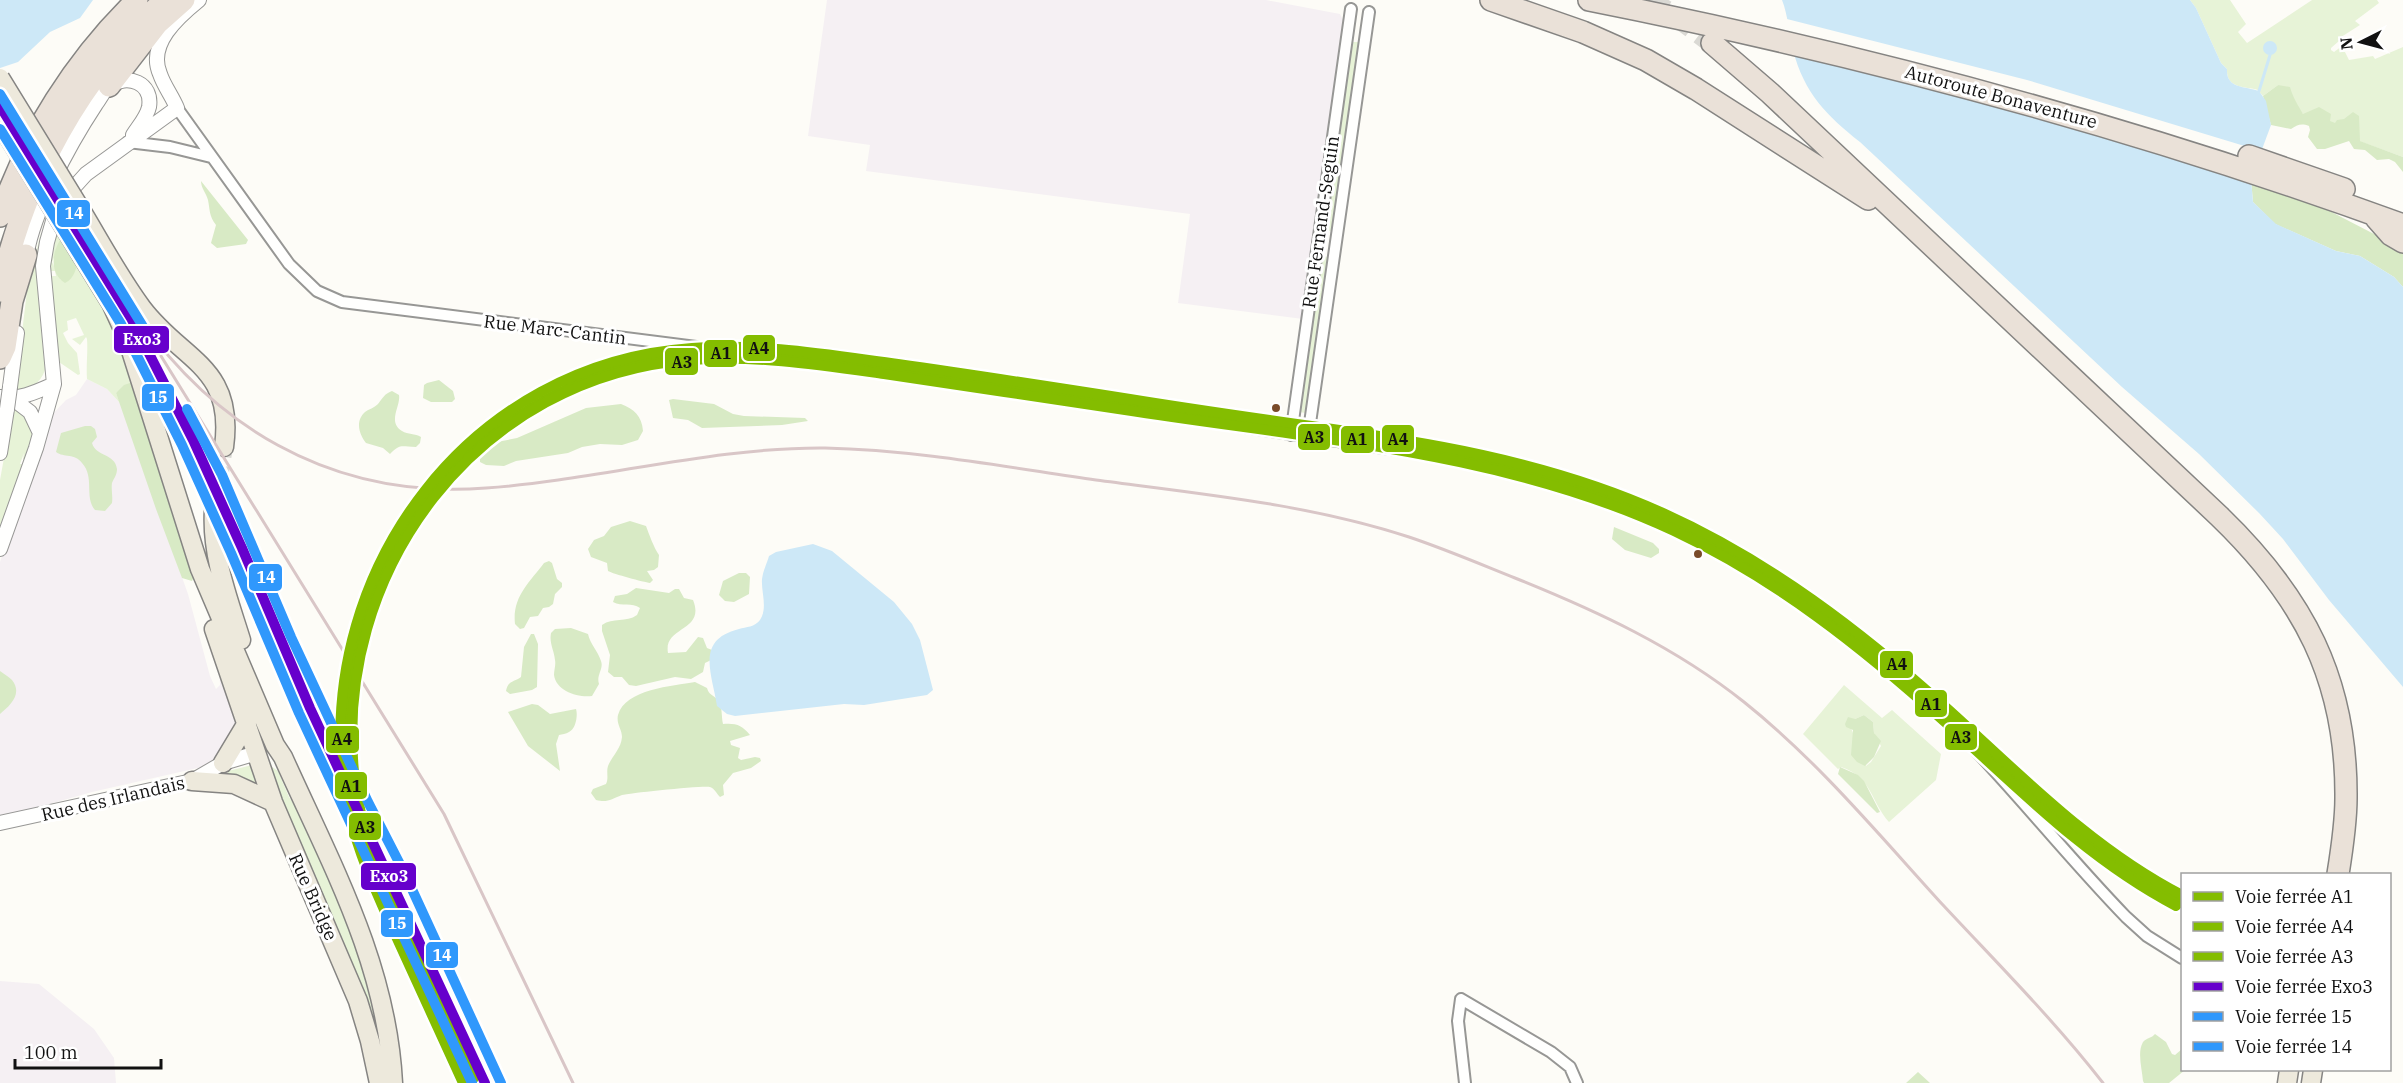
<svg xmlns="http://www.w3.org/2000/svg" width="2403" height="1083" viewBox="0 0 2403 1083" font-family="'IBM Plex Serif',serif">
  <rect width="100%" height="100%" fill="#fdfcf7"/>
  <path fill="#f5f0f3" d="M827,0H1266L1340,14L1344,22L1303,319L1178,303L1190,214L866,171L870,145L808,136Z
    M87,379L107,389L120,403L188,594L210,676L216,689L220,685L219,658L236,718V726L216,760L202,767L92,792L0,818V562L48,419L66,400L76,395Z
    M0,981L39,984L94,1029L114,1058L116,1083H0Z"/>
  <path fill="#e7f3d7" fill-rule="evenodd" d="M2190,0H2230L2246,24L2238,32L2247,43L2312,0H2377L2379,3L2355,21L2360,25L2338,39L2339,41L2331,48V50L2334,52L2342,46L2349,60L2373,56L2375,59L2403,47V157L2307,122L2306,114H2303L2278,85L2263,96L2258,90C2245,86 2226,89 2227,69L2221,63L2196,8Z
    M1352,42H1359L1332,231L1324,230Z
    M57,224L64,235L52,262L61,280L79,258L105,302L133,382L116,393L120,403L107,389L87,379C86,364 88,353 87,339L86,337L80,345L72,339L84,335L76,318L67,321L68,330L63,333L68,343L77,353L80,374L78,375L59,362L51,276H56L55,271H50L52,250Z
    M42,229L37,253L36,272L45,370C40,384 30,390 15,390L28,283Z
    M1321,256L1328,257L1306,413L1299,412Z
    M13,408L27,417L34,435L27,460L23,459L24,453L20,464H25L0,535V480Z
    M1844,685L1882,718L1892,710L1941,754L1936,780L1889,822C1871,802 1872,777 1841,767L1838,769L1803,734ZM1864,715L1873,722L1874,733L1881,746L1871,762L1866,766L1851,728L1855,719Z
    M268,764L278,771L289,797L307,823L368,969L387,1073Z
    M252,765L262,790L227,775L228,771Z"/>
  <path fill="#d8eac5" d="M2278,85L2290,87C2293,98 2298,105 2303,114L2319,107L2331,114L2330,121L2335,123L2337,120L2344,119L2353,112L2359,116L2360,141L2403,157V172L2395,162L2389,159L2377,160L2365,150L2354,149L2349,141L2325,149H2317L2308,137L2310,130L2309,126C2301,123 2297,125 2291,129L2271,125L2263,96Z
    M2251,179L2318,205L2403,249V287L2394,277L2360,256L2336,251L2275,224L2253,202Z
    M201,181L248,240L246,244L217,248L211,243L216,225C209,216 210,210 208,200C206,193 201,188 201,181Z
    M64,235L79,258C76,268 75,278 65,283C48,273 52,248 64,235Z
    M439,380L453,391L455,399L452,402H431L423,398L424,385L427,383Z
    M133,382L194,577L192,581L182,578L156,509L116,393L124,385Z
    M392,391L399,395C401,406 387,422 402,431C408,435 415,433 421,437L420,443L416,447C401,447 401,443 390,454L383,448L366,443C359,434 355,421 365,412C369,409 374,408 378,404C383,398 384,394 392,391Z
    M673,399L714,404L733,414L744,416L805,418L808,421L782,425L702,428L688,420L673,418L669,400Z
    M621,404C634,409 642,416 643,431L638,440L622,445L600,444L582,447L568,453L516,461L504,466L486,465L480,462V452L492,443L517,438L586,408Z
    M85,426H91L95,429L97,437L92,443C96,457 115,453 117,469C117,475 114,478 112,483C111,489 113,496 112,503L105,511L95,510C84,497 95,477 82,463C75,453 64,458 56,452L61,433Z
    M630,521L646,526C649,534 654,548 659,555L658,567L654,570L647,571L653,580L650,583C644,582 613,574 608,571L607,563L591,557L588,549L594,540L604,536L611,527Z
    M1614,527L1653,543L1659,549V553L1651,558L1625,550L1612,539Z
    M549,561L552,563L557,579L562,583V587L555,594L553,604L549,607L543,608L538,616L530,617L524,628L520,629L515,624C512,597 529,583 544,563Z
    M739,573H746L750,577L749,594L734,602L725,601L719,595L723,581Z
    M636,588L669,593L675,589H679L684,598L693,600C706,632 663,626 668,653L686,652L698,637L703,638L707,648L712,650L711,660L705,663L703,672L691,679L675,677L636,686L629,685L622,677H614L608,672L610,655L602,631V625C613,617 626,623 637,615L640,608C632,602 622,607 613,602L615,596L627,594Z
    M571,628L588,634C590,644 598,651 601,661C604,669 596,675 599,684L592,696C578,698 556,691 554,675C554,670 556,665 555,660C554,650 549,643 551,633L555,629Z
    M531,634H534L538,644L537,687L532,690L510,694L506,691C508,680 515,682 521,677L524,647Z
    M0,649V671C4,674 9,677 12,680C23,694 10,706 0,714Z
    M695,682L707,688C709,695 712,694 717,699C723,706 721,715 723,724C736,723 742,725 750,735L730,741L731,745L740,748L738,758L741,760L755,757L760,758L761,761L751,768L733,773L723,785L724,795L720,797C716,793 715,789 710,787C706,785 629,793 622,795C611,799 608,803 596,800L591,793L593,789L606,784C609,778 606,772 608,766C612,756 621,749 622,737C622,729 616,724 618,715C625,689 673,686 695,682Z
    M532,704L538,705L550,714L576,709C578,715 576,729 569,732C566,734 562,734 559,735L556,744L560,771L528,746L508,712Z
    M1864,715L1873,722L1874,733L1881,741L1874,757L1865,766L1857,762L1851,755L1853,730L1846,727L1845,724L1848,717L1855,719Z
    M1840,767L1858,775L1864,781L1880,812L1877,813L1838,774Z
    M2155,1034L2166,1042L2172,1054L2175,1055L2182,1049V1070H2185L2169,1083H2144L2143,1081C2142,1069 2137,1052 2143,1042C2146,1038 2152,1038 2155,1034Z
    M1918,1072L1930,1083H1906Z"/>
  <path fill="#cde8f7" d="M0,0H93L80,18L50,32L18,62L0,68Z
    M1782,0H2190L2196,8L2221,63L2227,69C2226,89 2245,86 2259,91L2266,101L2271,125L2251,179L2253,202L2276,224L2336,251L2360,256L2394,277L2403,287V687L2329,600L2283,539L2259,513L2199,454L2122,387L1860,142C1827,116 1804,93 1793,50C1789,34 1788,15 1782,0Z
    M2263 48a7 7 0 1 1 14 0a7 7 0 1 1-14 0Z
    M813,544L832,551L894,602L912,624L920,640L933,690L927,695L864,705L844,704L735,716L727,714L717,706C712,673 695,640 739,629C746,627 755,627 760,620C768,608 761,592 762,579C763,571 767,563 769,556L776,552Z"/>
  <path fill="#fdfcf7" d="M1783,18L2027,80L2261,151L2251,179L2154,149L1790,50Z"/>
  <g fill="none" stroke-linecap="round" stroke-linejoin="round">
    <path stroke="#cde8f7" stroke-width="3" d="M2259,91L2270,55"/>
    <path stroke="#dad9d4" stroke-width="18" stroke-dasharray="18 9" stroke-linecap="butt" d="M214,510L224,447"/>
    <path stroke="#dad9d4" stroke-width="21" stroke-dasharray="21 10" stroke-linecap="butt" d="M1648,0L1680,19L1712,43"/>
    <defs>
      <path id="minor" d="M177,108L289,264L317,291L342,302L792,359L1451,458C1637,493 1808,583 1943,716C2007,780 2063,852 2126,917L2147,936L2182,958
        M128,142L170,147L211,157
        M1291,435L1351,9
        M1308,437L1369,12
        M1465,1083L1458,1021L1461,999L1551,1052L1570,1067L1577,1083"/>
      <path id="tertiary" d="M25,263C31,214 69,145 96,104C100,99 104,90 109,86C128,73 153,83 149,107C147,117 138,127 133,135
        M10,387L17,333
        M0,397C20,400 36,392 54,384
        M13,399L30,412L40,433
        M0,453L7,409
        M0,549L36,448L54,384L43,266L47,242L53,221L67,195L86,174L177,108C172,96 164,86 160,74C147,44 178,17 199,0
        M0,823L192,781L223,763L250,755L257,756"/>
      <path id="primary" d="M81,210C101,243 119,277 142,308C182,361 235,366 224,447
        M82,256L111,303L127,338L200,569L275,745L283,757C331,864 387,964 393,1083
        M214,510C211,555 228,598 241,640
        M214,629L273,802L358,1001L370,1041L379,1083
        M223,763L247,723
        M192,781L234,784L273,802
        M2287,1083L2289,1070
        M2311,1083L2313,1070"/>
      <path id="motorway" d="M1491,0L1583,32L1646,60L1696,89L1868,199
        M1589,0C1866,55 2138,128 2403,225
        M1712,43L1770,93L2219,516C2303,597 2347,679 2346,798C2346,823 2342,849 2338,874
        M109,86L157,24L184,0
        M2249,156L2344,189
        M0,216C27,136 76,59 137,0
        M2376,218L2391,235L2403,242
        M0,291C24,180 80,76 165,0
        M0,358L5,347L12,301L26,255"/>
    </defs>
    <use href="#minor" stroke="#979795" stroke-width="14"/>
    <use href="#tertiary" stroke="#979795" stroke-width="16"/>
    <use href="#primary" stroke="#858482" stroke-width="21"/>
    <use href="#motorway" stroke="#858482" stroke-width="24"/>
    <use href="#minor" stroke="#fffffe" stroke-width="10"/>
    <use href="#tertiary" stroke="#fffffe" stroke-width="14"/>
    <use href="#primary" stroke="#ede9dc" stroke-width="18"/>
    <use href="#motorway" stroke="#eae1d8" stroke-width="21"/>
    <path stroke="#d9c6c7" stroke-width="3" d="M124,296C207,426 331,500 486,488C600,480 710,447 825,448C916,450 1006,467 1096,480C1201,494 1308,504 1409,537C1445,549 1480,564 1515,578C1597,611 1675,647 1744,702C1818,761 1880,836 1943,905C1997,963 2054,1020 2103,1083
      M135,325L162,368
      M161,356L444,814L573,1083"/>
    <defs>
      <path id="tertiary-bridge" d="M7,409L10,387"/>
      <path id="primary-bridge" d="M0,78L81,210
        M0,123L82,256"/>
    </defs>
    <use href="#tertiary-bridge" stroke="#979795" stroke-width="16" stroke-linecap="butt"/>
    <use href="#primary-bridge" stroke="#858482" stroke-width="21" stroke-linecap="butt"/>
    <use href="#tertiary-bridge" stroke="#fffffe" stroke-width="14"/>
    <use href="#primary-bridge" stroke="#ede9dc" stroke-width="18"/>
    <defs>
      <path id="rail-1" d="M471,1083C451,1039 431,996 411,952C384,895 355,834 349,770C330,575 455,409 643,362C700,348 761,354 819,360C954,380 1089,401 1224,421C1296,432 1370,439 1441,454C1560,478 1677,518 1779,584C1856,633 1922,696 1990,757C2050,812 2109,865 2182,903"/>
      <path id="rail-2" d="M463,1083C440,1032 416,981 393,930C372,883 349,833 343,782C318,567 471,363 692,348C761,343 830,355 898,364C976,375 1053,387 1130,399C1185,408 1241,416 1297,424C1422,441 1545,460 1661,512C1770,561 1861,631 1949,710C2023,777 2093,849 2182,895"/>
      <path id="rail-3" d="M474,1078C451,1027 427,977 404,926C384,880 361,831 355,781C330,572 478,375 692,360C756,355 820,365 884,374C964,386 1045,398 1125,410C1310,439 1503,451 1674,531C1776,579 1863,648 1946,723C2019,789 2088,860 2176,906"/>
      <path id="rail-4" d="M0,106L131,318L193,440L242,548L310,708L485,1083"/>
      <path id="rail-5" d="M0,129L121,324L182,445L231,553L299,713L472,1083"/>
      <path id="rail-6" d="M0,94L147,333
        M187,409L222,475L291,637L368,802L405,874L501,1083"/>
    </defs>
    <use href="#rail-1" stroke="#fff" stroke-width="15"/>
    <use href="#rail-2" stroke="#fff" stroke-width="15"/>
    <use href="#rail-3" stroke="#fff" stroke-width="15"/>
    <use href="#rail-4" stroke="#fff" stroke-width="15"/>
    <use href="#rail-5" stroke="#fff" stroke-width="15"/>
    <use href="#rail-6" stroke="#fff" stroke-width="15"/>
    <use href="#rail-1" stroke="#84bd00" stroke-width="10"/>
    <use href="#rail-2" stroke="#84bd00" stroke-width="10"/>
    <use href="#rail-3" stroke="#84bd00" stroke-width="10"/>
    <use href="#rail-4" stroke="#60c" stroke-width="10"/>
    <use href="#rail-5" stroke="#3098fc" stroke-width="10"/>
    <use href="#rail-6" stroke="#3098fc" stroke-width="10"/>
  </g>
  <g fill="#7a4b2a" stroke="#fff" stroke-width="2">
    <circle cx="1276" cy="408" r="5"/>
    <circle cx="1698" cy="554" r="5"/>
  </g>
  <g text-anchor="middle" stroke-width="6" stroke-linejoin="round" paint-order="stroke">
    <g font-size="18" fill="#111" stroke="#fff">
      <text transform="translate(2001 97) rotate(15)" y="6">Autoroute Bonaventure</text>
      <text transform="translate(1321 222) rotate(-82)" y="6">Rue Fernand-Seguin</text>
      <text transform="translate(555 330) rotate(7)" y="6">Rue Marc-Cantin</text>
      <text transform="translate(113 799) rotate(-13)" y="6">Rue des Irlandais</text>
      <text transform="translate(313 897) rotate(66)" y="6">Rue Bridge</text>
    </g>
  </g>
  <g stroke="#fff" stroke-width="2">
    <rect x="56" y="199" width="35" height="29" rx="6" fill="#3098fc"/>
    <rect x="113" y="325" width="57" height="29" rx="6" fill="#60c"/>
    <rect x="742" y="334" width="34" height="28" rx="6" fill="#84bd00"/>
    <rect x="703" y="339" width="35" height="29" rx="6" fill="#84bd00"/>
    <rect x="664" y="347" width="35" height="29" rx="6" fill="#84bd00"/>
    <rect x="141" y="383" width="34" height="29" rx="6" fill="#3098fc"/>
    <rect x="1297" y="423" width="34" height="28" rx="6" fill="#84bd00"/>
    <rect x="1381" y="424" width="34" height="29" rx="6" fill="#84bd00"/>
    <rect x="1340" y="425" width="35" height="29" rx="6" fill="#84bd00"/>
    <rect x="248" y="563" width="35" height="29" rx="6" fill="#3098fc"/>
    <rect x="1879" y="650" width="35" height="29" rx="6" fill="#84bd00"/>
    <rect x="1914" y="689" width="34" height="29" rx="6" fill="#84bd00"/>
    <rect x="1944" y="723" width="34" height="28" rx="6" fill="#84bd00"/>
    <rect x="325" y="725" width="35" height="29" rx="6" fill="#84bd00"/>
    <rect x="334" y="771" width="34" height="29" rx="6" fill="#84bd00"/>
    <rect x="348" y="812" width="34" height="29" rx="6" fill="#84bd00"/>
    <rect x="360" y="862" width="57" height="29" rx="6" fill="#60c"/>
    <rect x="380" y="909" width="34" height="29" rx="6" fill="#3098fc"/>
    <rect x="425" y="941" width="34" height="28" rx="6" fill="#3098fc"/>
  </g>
  <g font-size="16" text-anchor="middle" font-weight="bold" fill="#fff">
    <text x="74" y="219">14</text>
    <text x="142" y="345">Exo3</text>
    <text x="158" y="403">15</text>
    <text x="266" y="583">14</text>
    <text x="389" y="882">Exo3</text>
    <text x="397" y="929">15</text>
    <text x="442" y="961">14</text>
  </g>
  <g font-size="16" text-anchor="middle" font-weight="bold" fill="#111">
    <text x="759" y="354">A4</text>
    <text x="721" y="359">A1</text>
    <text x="682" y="368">A3</text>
    <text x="1314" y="443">A3</text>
    <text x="1398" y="445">A4</text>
    <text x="1357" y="445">A1</text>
    <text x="1897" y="670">A4</text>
    <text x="1931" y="710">A1</text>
    <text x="1961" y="743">A3</text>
    <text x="342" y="745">A4</text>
    <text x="351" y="792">A1</text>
    <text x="365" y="833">A3</text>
  </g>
  <rect x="2181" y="873" width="210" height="198" fill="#ffffff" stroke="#a0a0a0" stroke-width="1.5"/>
  <rect x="2193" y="892" width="30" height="9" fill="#84bd00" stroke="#a0a0a0" stroke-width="1.5"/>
  <text x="2235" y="903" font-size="18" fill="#111111">Voie ferrée A1</text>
  <rect x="2193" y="922" width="30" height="9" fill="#84bd00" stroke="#a0a0a0" stroke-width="1.5"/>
  <text x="2235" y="933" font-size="18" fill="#111111">Voie ferrée A4</text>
  <rect x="2193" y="952" width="30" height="9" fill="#84bd00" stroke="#a0a0a0" stroke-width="1.5"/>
  <text x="2235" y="963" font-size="18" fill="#111111">Voie ferrée A3</text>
  <rect x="2193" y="982" width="30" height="9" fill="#6600cc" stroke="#a0a0a0" stroke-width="1.5"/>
  <text x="2235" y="993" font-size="18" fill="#111111">Voie ferrée Exo3</text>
  <rect x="2193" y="1012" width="30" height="9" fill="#3098fc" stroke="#a0a0a0" stroke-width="1.5"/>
  <text x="2235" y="1023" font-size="18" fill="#111111">Voie ferrée 15</text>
  <rect x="2193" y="1042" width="30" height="9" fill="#3098fc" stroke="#a0a0a0" stroke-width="1.5"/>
  <text x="2235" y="1053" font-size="18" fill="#111111">Voie ferrée 14</text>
  <g transform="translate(2361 42) rotate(264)" stroke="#ffffff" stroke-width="4.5" paint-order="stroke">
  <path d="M0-4.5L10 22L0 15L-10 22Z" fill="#111111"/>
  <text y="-9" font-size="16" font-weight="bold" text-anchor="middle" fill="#111111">N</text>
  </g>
  <path d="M15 1059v9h146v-9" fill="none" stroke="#111111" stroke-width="3"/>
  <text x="24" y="1059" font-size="18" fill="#111111" stroke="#ffffff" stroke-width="4.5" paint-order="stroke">100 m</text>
</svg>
